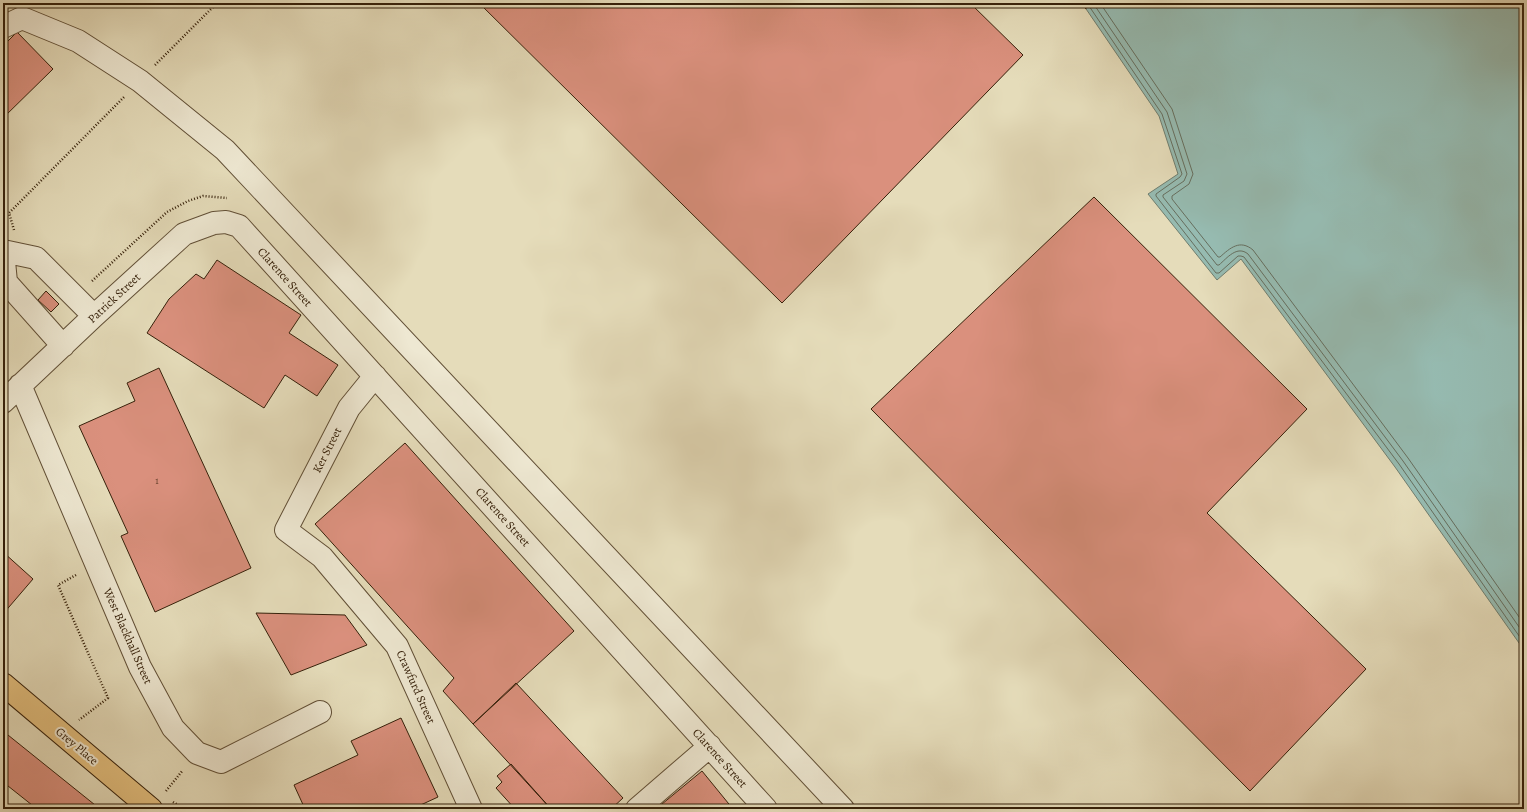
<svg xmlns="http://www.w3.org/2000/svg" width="1527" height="812" viewBox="0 0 1527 812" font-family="Alegreya,serif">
  <rect width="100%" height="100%" fill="#e5dcba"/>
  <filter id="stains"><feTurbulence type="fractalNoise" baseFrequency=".005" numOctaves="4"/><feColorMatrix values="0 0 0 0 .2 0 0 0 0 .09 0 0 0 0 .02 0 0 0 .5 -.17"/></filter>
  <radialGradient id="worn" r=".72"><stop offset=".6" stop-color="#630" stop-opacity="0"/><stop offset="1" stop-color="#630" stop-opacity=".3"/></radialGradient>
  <path fill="#96bbb1" stroke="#6f7d6e" d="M1082,3H1524V650L1395,467L1241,259L1217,280L1148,194L1178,174L1159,116Z"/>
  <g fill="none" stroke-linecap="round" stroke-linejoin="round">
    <path stroke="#666e5e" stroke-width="1" d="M1087,3L1162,114L1182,174L1180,177L1156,194V196L1216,273H1219L1238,256H1241L1244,257L1399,464L1524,643
      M1093,3L1167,112L1187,174L1184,181L1163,195V197L1217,265H1219C1227,258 1237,245 1248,254L1403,461L1524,634
      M1100,3L1172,109L1193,174L1189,184L1172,196V199L1218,257H1220C1230,248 1240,239 1253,250L1408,458L1524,624"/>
  </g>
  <path fill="#da907d" stroke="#35200a" d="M479,3H970L1023,55L782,303Z
    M17,32L53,69L3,118V46Z
    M1094,197L1307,409L1207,513L1366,669L1250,791L871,409Z
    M217,260L301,315L289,333L338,365L317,396L285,375L264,408L147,333L169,299L196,274L204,279Z
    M46,291L59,304L51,312L38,300Z
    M159,368L251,568L155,612L121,536L128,533L79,426L135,401L127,383Z
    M405,443L574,631L473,724L443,691L454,678L315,524Z
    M3,552L33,579L3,614Z
    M256,613L345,615L367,645L291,675Z
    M516,683L623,798L611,809H551L473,724Z
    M401,718L438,797L412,809H305L294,785L358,755L351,741Z
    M3,731L100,809H37L3,782Z
    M511,764L551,809H515L496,788L502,782L497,776Z
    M702,771L733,809H656Z"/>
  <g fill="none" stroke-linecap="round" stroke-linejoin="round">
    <defs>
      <path id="minor" d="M3,27L22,18L78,41L140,81L225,150L843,809
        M3,251L6,282L63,346
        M3,251L36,258L94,316
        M375,376L349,408L286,530L322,557L397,646L471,809
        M20,385L140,667L173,728L197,753L221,762L320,712
        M3,402L94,316L184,234L214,223L226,222L239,226L766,809
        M637,809L710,746"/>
      <path id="major" d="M3,684L151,809"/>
    </defs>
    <use href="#minor" stroke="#614f36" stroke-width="24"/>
    <use href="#major" stroke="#35200a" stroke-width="24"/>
    <path stroke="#35200a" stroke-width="2.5" stroke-dasharray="1 2" stroke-linecap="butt" d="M1082,3L1087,9
      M155,65L217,3
      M14,230L9,213L124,97
      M92,281L167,212L188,201L203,196L227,198
      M76,575L58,585L108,698L79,720
      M166,791L183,770
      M173,802L184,809"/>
    <use href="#minor" stroke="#eee8d2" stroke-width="22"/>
    <use href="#major" stroke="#e2be7d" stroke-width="22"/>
  </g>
  <g text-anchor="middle" stroke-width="4" stroke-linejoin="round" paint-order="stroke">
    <g font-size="10" fill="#5e3c27">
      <text x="157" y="484">1</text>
    </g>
    <g font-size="12" fill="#35200a" stroke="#eee8d2">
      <text transform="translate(285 277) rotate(48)" y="4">Clarence Street</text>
      <text transform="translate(114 298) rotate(-43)" y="4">Patrick Street</text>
      <text transform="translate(327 450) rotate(-63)" y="4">Ker Street</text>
      <text transform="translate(503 517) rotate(48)" y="4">Clarence Street</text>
      <text transform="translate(128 636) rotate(66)" y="4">West Blackhall Street</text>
      <text transform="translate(416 687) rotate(66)" y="4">Crawfurd Street</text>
      <text transform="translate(77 746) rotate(40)" y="4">Grey Place</text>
      <text transform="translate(720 758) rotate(48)" y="4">Clarence Street</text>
    </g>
  </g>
  <rect width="1527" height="812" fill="none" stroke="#e5dcba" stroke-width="16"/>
  <rect x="4" y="4" width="1519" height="804" fill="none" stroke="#35200a" stroke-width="2"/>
  <rect x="8" y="8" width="1511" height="796" fill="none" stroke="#35200a"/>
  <rect width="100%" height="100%" filter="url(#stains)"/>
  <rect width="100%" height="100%" fill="url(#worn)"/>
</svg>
